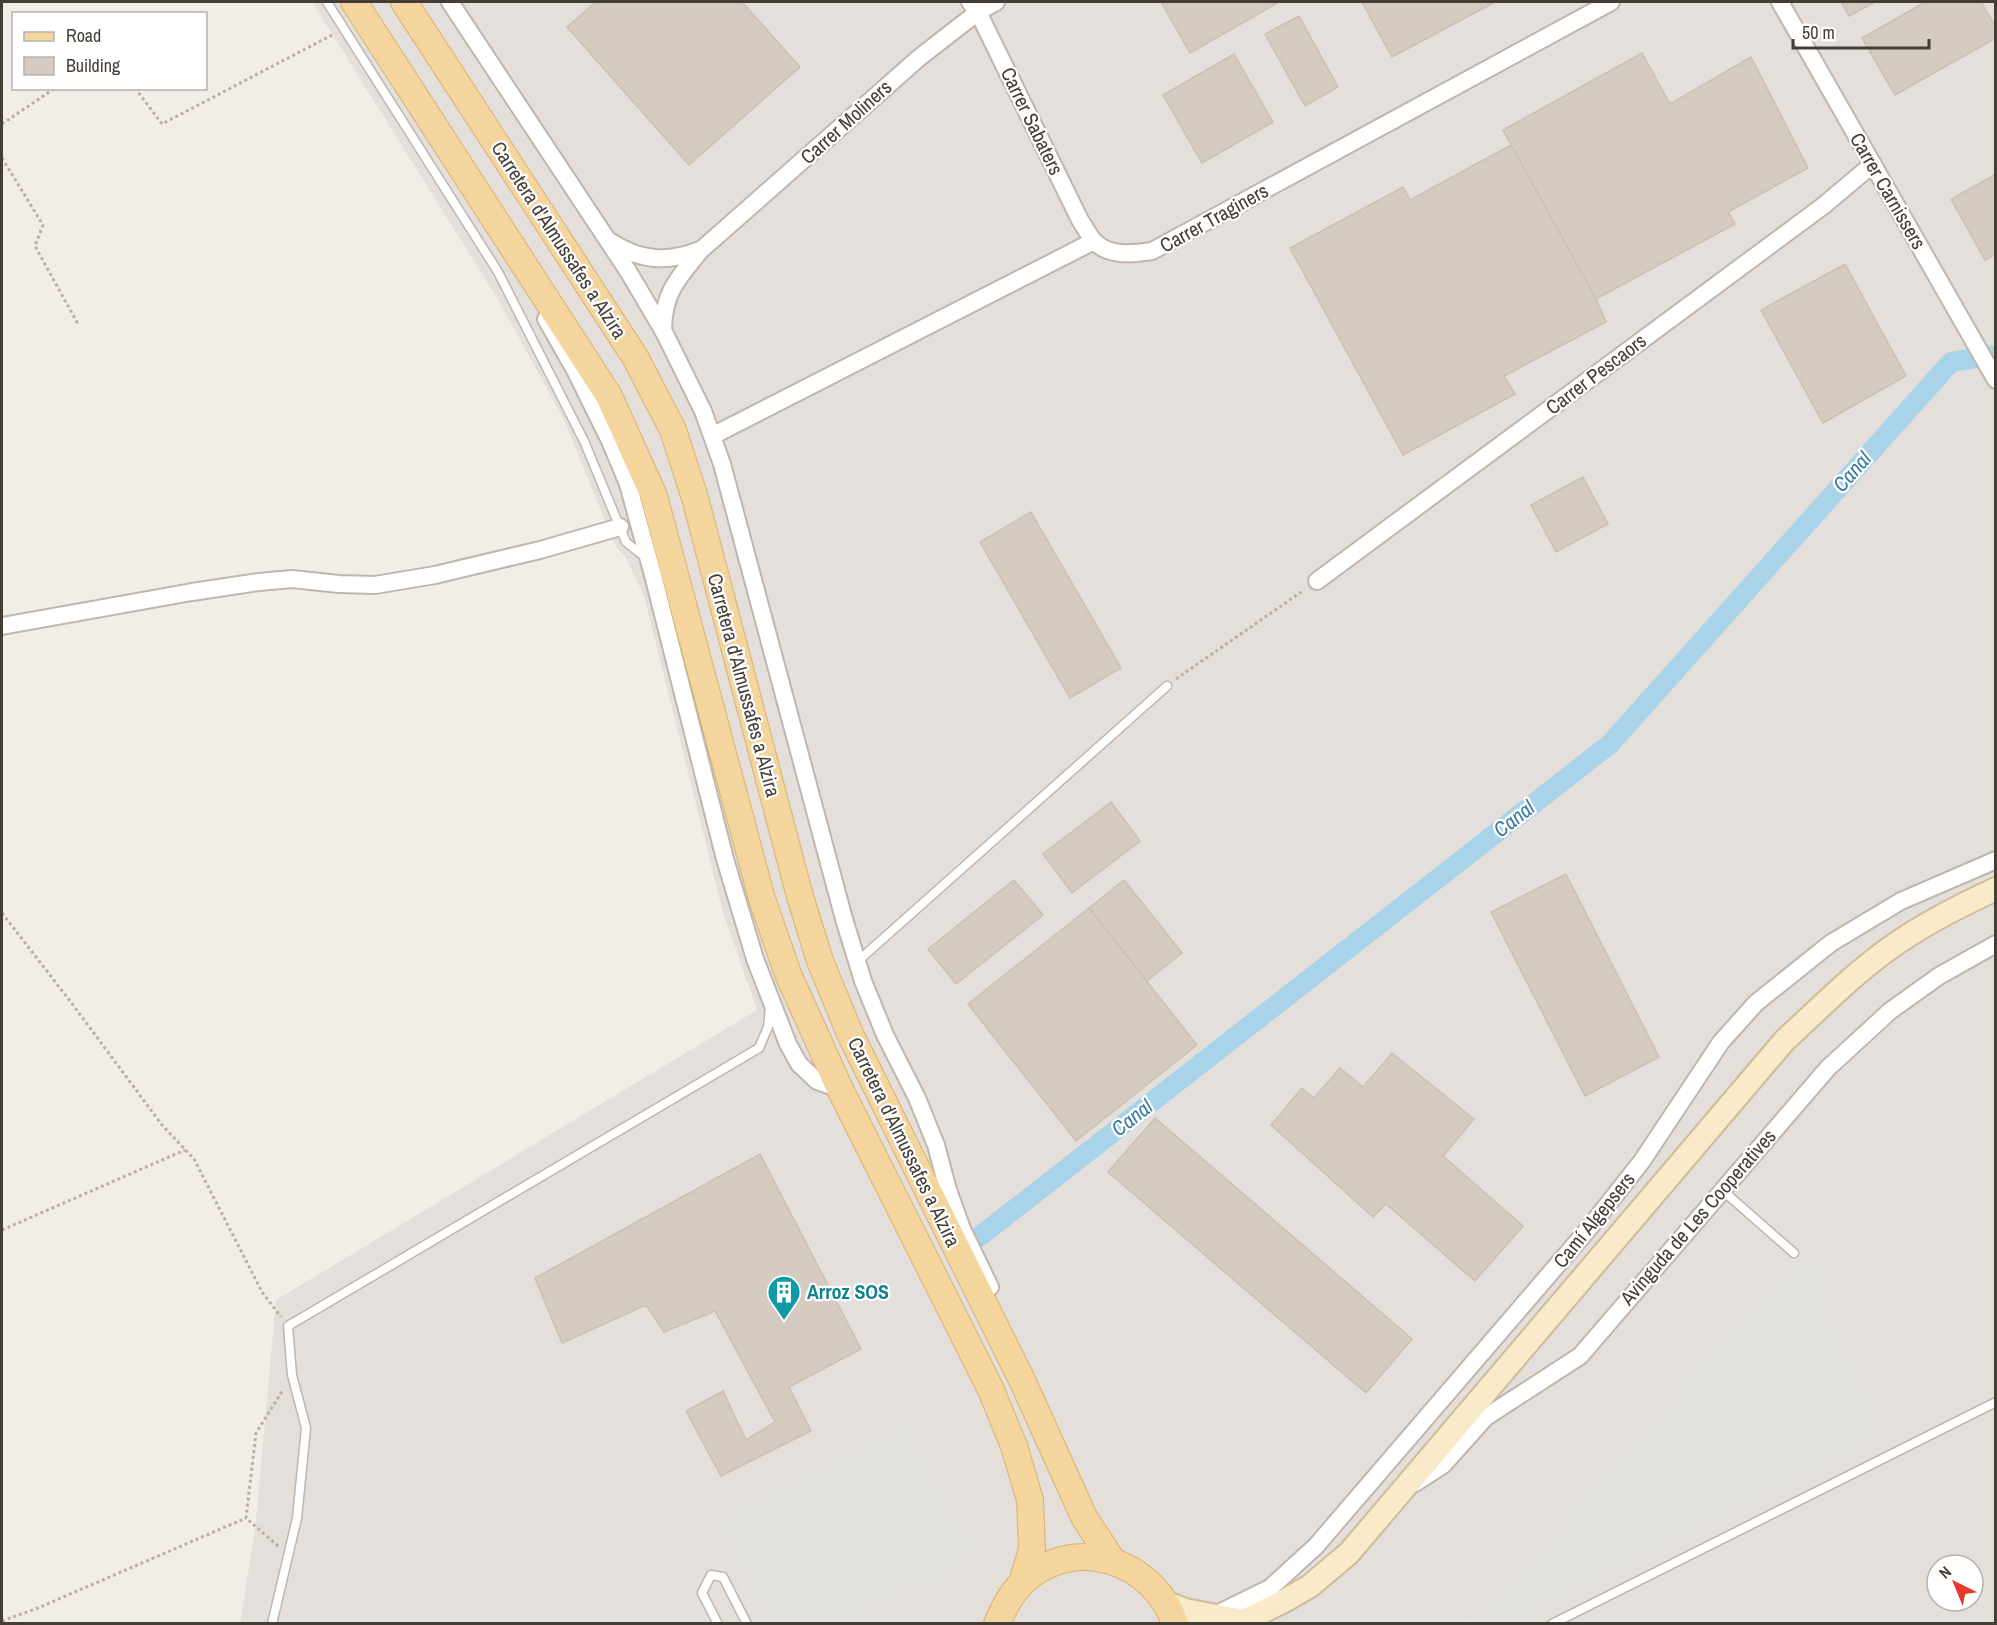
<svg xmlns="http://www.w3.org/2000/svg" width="1997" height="1625" viewBox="0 0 1997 1625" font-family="'Archivo Narrow',sans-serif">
  <rect width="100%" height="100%" fill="#f2eee7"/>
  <path fill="#e4dfdb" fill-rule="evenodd" d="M312,2H1995V1623L240,1624L255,1530L276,1300L757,1010L723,913L644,596L626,558L616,547L564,420L499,301ZM1937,1565H1973V1601H1937Z"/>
  <path fill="#e3e1de" d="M1811,1230L1830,1271L1835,1317L1882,1405L1886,1424L1872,1444L1525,1623L1466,1624L1775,1271L1794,1253Z
    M905,1415L980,1550L935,1606L919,1584L854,1623H759L707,1519L840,1454Z"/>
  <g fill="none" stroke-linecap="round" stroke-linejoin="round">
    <path stroke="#a8d3e9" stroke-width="20" d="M979,1237L1610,744L1951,362L1996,355"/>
  </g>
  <path fill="#d5cbc0" stroke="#ccc0b1" stroke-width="1.5" d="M596,2H742L800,67L689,165L567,27Z
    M1161,2H1279L1190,53Z
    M1362,2H1495L1392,57Z
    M1841,2H1875L1849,16Z
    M1925,2H1981L1996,27V38L1895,95L1862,38Z
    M1299,16L1338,87L1305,106L1265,34Z
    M1642,53L1670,104L1751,57L1808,168L1728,212L1735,224L1596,299L1503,130Z
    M1234,54L1273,122L1202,163L1163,95Z
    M1511,145L1596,299L1606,322L1504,376L1515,394L1403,455L1290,248L1403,187L1410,200Z
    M1996,174V254L1985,260L1951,199Z
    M1845,264L1906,376L1823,423L1761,310Z
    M1583,477L1608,524L1556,552L1531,505Z
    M1031,512L1121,668L1070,698L980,542Z
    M1111,802L1140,841L1072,893L1043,854Z
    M1566,874L1659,1057L1585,1096L1491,912Z
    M1014,880L1043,915L956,984L928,949Z
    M1124,880L1182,953L1147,981L1089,908Z
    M1089,908L1197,1045L1076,1141L968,1004Z
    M1392,1053L1474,1119L1443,1156L1523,1226L1475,1281L1386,1204L1373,1217L1271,1125L1302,1088L1314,1098L1340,1068L1363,1087Z
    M1155,1118L1412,1339L1366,1393L1108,1172Z
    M760,1154L861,1349L789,1387L811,1431L721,1476L686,1411L723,1391L746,1440L775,1422L715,1311L664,1332L646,1305L562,1343L535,1278Z"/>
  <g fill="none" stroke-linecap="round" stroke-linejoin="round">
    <defs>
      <path id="lane" d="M327,2L498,272L584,441L626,542L646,558
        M858,961L1167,686
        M1722,1190L1794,1253
        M272,1624L297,1518L306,1428L292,1375L288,1326L759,1048L768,1027L770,1008
        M718,1624L702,1593L711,1575L723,1577L747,1624
        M1552,1624L1996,1402"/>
      <path id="street" d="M450,2L628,271L664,332L703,411L722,464L844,919L863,981L885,1035L917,1098L936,1145L948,1190L962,1229L990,1287
        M970,2L978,12L1080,220C1084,226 1088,234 1093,240C1108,257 1132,254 1152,251L1611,2
        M1780,2L1996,380
        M611,242C641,261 667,263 700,250
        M546,319L575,370L610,441L628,484L653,575L725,859L755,959L788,1044L799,1064L817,1081L840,1089
        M663,331C663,293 678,278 701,250L920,57L978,12L996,2
        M712,436L1094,241
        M1317,581L1823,206L1873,164
        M2,626L192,592L259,582L292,579L339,584L375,585L435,575L540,550L620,527
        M1415,1483L1443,1465L1486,1417L1580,1356L1828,1068L1890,1011L1939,976L1996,944
        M1215,1615L1270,1588L1316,1546L1590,1227L1642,1161L1721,1042L1756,1003L1831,943L1901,901L1996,860"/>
      <path id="secondary" d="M1167,1603L1185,1610L1243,1621
        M1238,1624L1286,1600L1310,1586L1349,1553L1785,1040C1819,1009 1852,975 1890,948C1923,924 1959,906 1996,889"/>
      <path id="primary" d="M354,2L609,396L654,496L762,899L788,974L840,1089L991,1390L1014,1446L1030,1500L1032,1549L1022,1583
        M404,2L635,357L673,430L695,498L799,893L820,961L851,1036L1022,1380L1084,1517L1112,1560
        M997,1624C1003,1609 1010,1595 1021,1584C1071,1533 1154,1559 1175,1624"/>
    </defs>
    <use href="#lane" stroke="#bfb7ad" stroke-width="11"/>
    <use href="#street" stroke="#bfb7ad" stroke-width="20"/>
    <use href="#secondary" stroke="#cdbc9a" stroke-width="26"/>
    <use href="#primary" stroke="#d8b16e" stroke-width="28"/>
    <path stroke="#bcaf9d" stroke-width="3" stroke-dasharray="3 3" stroke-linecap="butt" d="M135,88L162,124L332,35
      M2,124L55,88
      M2,158L43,225L35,246L78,324
      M1176,679L1304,590
      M2,913L70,1001L162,1125L194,1159L262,1292L281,1317
      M2,1230L185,1150
      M278,1546L246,1518L256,1433L283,1390
      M2,1621L38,1608L246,1518"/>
    <use href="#lane" stroke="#fff" stroke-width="8"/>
    <use href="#street" stroke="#fff" stroke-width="16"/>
    <use href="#secondary" stroke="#f9eac9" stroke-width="22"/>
    <use href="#primary" stroke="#f4d59d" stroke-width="26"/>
  </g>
  <defs>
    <symbol id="building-pin" viewBox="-11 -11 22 30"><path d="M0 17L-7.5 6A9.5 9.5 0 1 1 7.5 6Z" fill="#0f9aa8" stroke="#fff"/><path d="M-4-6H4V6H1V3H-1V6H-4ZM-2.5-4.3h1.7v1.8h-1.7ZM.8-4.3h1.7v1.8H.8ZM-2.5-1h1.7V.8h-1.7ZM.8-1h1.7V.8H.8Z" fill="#fff"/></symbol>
  </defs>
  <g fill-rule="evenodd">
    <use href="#building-pin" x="765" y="1273" width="38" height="52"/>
  </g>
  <g text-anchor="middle" stroke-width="4.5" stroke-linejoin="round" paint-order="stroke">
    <g font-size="20" fill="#443e36" stroke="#fff">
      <text transform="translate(1032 121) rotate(64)" y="7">Carrer Sabaters</text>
      <text transform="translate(846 122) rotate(-42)" y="7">Carrer Moliners</text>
      <text transform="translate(1888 191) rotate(60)" y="7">Carrer Carnissers</text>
      <text transform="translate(1214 218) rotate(-29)" y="7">Carrer Traginers</text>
      <text transform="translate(559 240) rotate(57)" y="7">Carretera d'Almussafes a Alzira</text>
      <text transform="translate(1596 374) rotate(-37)" y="7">Carrer Pescaors</text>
      <text transform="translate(744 685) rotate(75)" y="7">Carretera d'Almussafes a Alzira</text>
      <text transform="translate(904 1142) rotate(64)" y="7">Carretera d'Almussafes a Alzira</text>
      <text transform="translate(1698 1217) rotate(-49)" y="7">Avinguda de Les Cooperatives</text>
      <text transform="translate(1594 1220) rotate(-51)" y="7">Camí Algepsers</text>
    </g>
    <g font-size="20" font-weight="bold" fill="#0d838f" stroke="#fff" text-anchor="start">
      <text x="807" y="1299">Arroz SOS</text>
    </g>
    <g font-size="21" font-style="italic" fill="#387a9e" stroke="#fff">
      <text transform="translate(1852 472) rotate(-48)" y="7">Canal</text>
      <text transform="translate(1514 819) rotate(-38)" y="7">Canal</text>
      <text transform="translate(1132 1118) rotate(-38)" y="7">Canal</text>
    </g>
  </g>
  <rect width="1997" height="1625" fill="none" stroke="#443e36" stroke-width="6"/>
  <rect x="12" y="12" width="195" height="78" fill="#ffffff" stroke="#b4b2af" stroke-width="1.5"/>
  <rect x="24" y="32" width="30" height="9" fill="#f4d59d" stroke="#b4b2af" stroke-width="1.5"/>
  <text x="66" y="42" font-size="18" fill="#443e36">Road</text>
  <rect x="24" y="57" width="30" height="18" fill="#d5cbc0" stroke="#b4b2af" stroke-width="1.5"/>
  <text x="66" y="72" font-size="18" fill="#443e36">Building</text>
  <g transform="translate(1955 1583) rotate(317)"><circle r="28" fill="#ffffff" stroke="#b4b2af" stroke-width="1.5"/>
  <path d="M0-4.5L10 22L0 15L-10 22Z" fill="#e5392a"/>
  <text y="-9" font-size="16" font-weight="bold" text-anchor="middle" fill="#443e36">N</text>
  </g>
  <path d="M1793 39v9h136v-9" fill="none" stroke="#443e36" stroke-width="3"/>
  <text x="1802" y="39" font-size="18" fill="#443e36" stroke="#ffffff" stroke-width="4.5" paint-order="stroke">50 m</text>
</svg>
